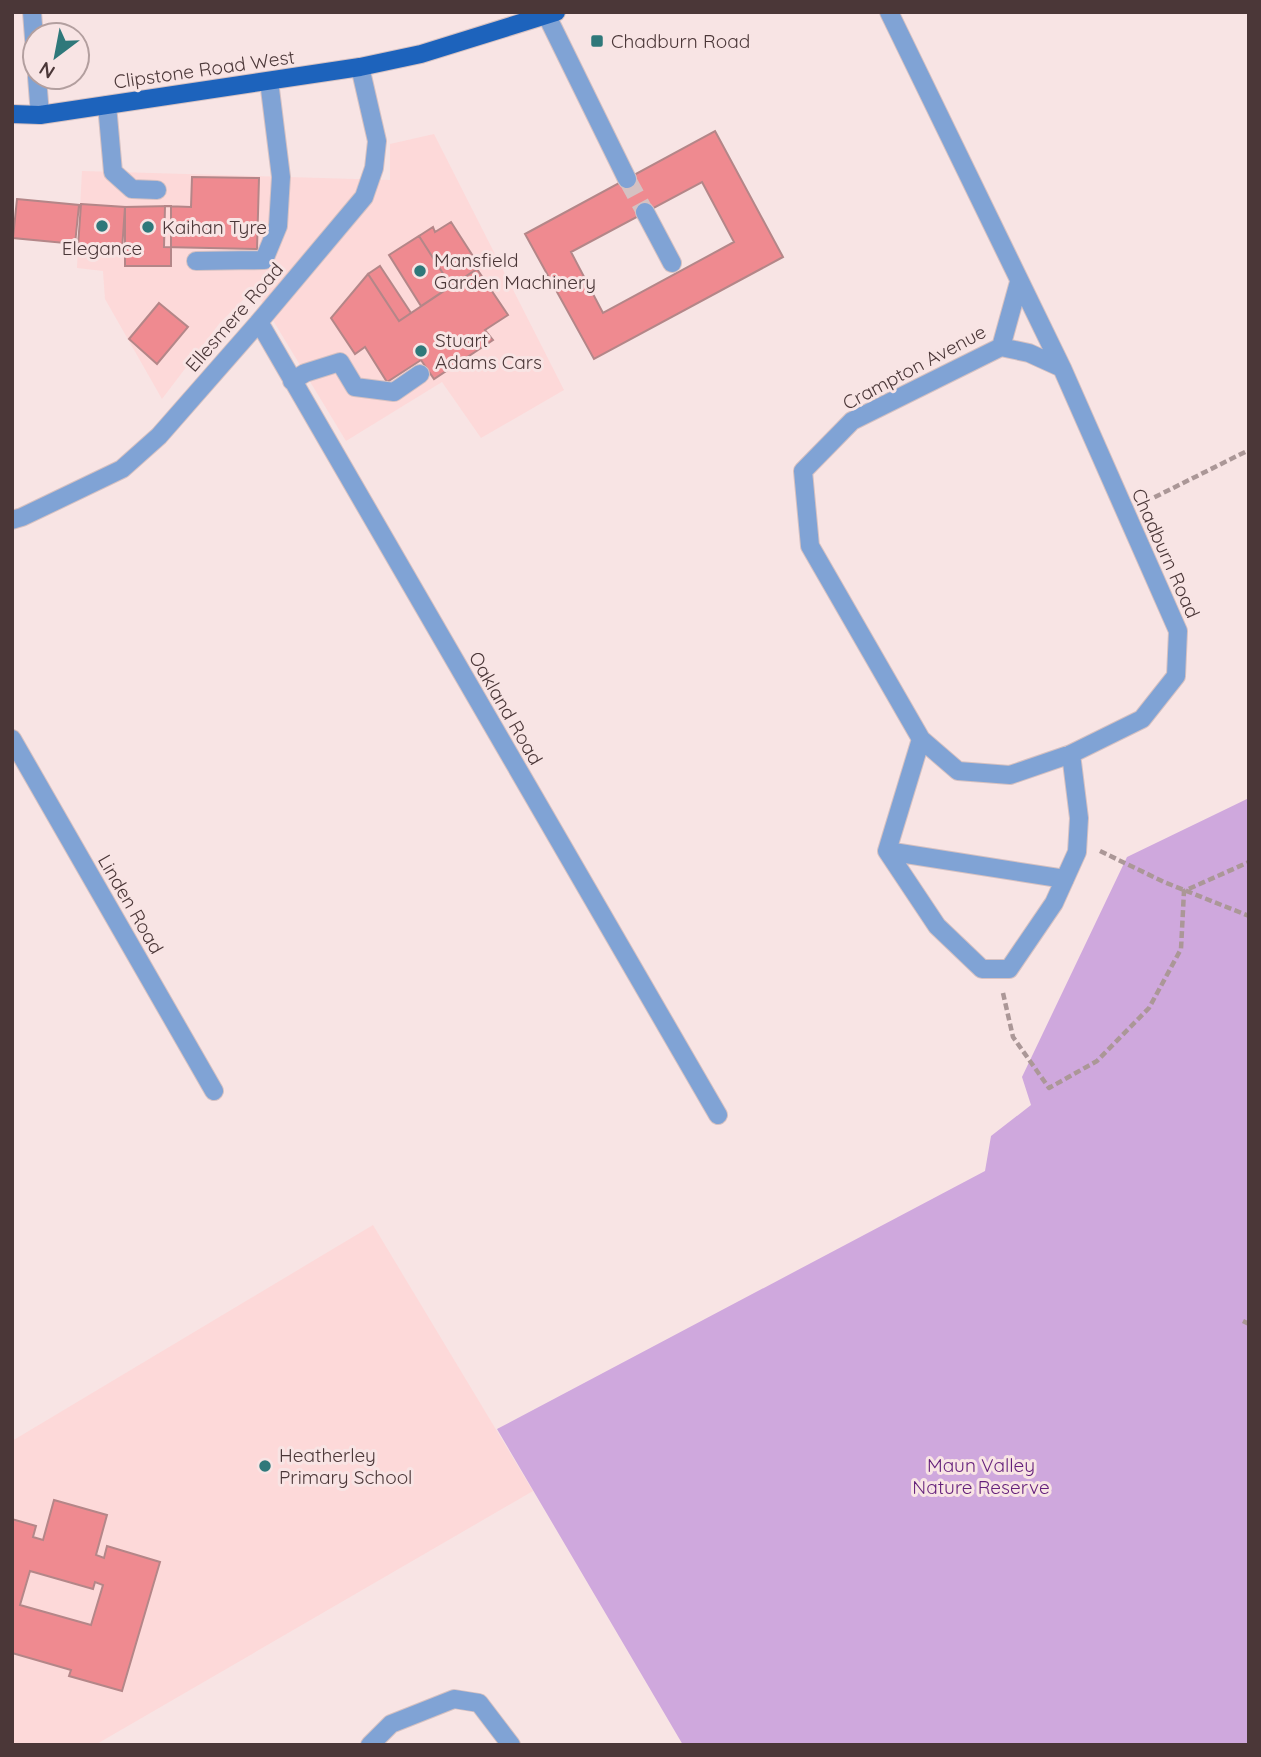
<svg xmlns="http://www.w3.org/2000/svg" width="1261" height="1757" viewBox="0 0 1261 1757" font-family="Quicksand,sans-serif">
  <rect width="100%" height="100%" fill="#f8e4e4"/>
  <path fill="#fdd9d9" d="M434,134L564,390L481,438L442,382L346,441L254,289L219,324L162,399L105,299L103,271L77,268L82,171L390,180V144Z
    M373,1225L533,1491L95,1745H12V1441Z"/>
  <path fill="#cfa8dd" d="M1249,798V1745H683L497,1429L985,1171L991,1136L1031,1105L1022,1077L1127,857Z"/>
  <path fill="#ef8a90" stroke="#b48688" stroke-width="2" fill-rule="evenodd" d="M715,131L783,257L594,359L525,234ZM702,182L734,242L603,313L571,252Z
    M192,177L259,178L257,249L164,247L165,206L191,207Z
    M17,199L79,205L75,244L13,238Z
    M81,204L125,207L122,250L78,246Z
    M171,206V266H125V207Z
    M451,222L480,267L451,286L419,236L433,227L435,232Z
    M419,236L451,286L421,306L389,255Z
    M380,266L411,313L399,321L368,274Z
    M477,269L508,315L485,330L493,340L434,379L421,360L387,382L365,347L355,354L331,318L368,274L399,321Z
    M159,303L188,327L157,364L129,339Z
    M54,1500L107,1515L96,1555L104,1558L107,1546L160,1562L122,1691L69,1676L71,1670L12,1653V1519L36,1526L33,1537L43,1540ZM30,1571L93,1589L95,1582L103,1585L91,1625L20,1605Z"/>
  <g fill="none" stroke-linecap="round" stroke-linejoin="round">
    <path stroke="#d5c1c2" stroke-width="18" stroke-dasharray="18 9" stroke-linecap="butt" d="M627,179L645,212"/>
    <defs>
      <path id="minor" d="M32,12L35,51
        M889,12L1062,368L1178,631L1176,676L1142,719L1071,754L1010,775L958,771L921,739L810,546L803,471L852,421L1001,347L1019,282
        M547,16L627,179
        M37,77L40,115
        M107,105L113,172L132,189L157,190
        M645,212L672,263
        M196,261L264,260L278,226L281,177L269,81
        M259,322L718,1115
        M1001,347L1029,353L1062,368
        M292,381L305,373L340,362L355,387L394,392L420,374
        M12,520L22,517L122,469L159,436L259,322L364,197L374,168L377,141L360,67
        M12,739L214,1091
        M921,739L887,851L937,926L982,969H1009L1054,903L1077,852L1079,818L1071,754
        M887,851L1065,879
        M370,1745L391,1724L454,1699L479,1703L511,1745"/>
      <path id="major" d="M12,114L40,115L360,67L421,54L556,12"/>
    </defs>
    <use href="#minor" stroke="#d5c1c2" stroke-width="20"/>
    <use href="#major" stroke="#d5c1c2" stroke-width="20"/>
    <path stroke="#ab9797" stroke-width="4.5" stroke-dasharray="7 3.5" stroke-linecap="butt" d="M1145,502L1249,450
      M1100,851L1164,882L1249,916
      M1003,993L1013,1037L1049,1088L1097,1061L1149,1008L1181,949L1184,891L1249,862
      M1243,1321L1249,1324"/>
    <use href="#minor" stroke="#80a3d5" stroke-width="18"/>
    <use href="#major" stroke="#1d63bc" stroke-width="18"/>
  </g>
  <g fill="#2f787a" stroke="#f8e4e4" stroke-width="2.5">
    <rect x="590" y="34" width="14" height="14" rx="3.5"/>
    <circle cx="102" cy="226" r="7"/>
    <circle cx="148" cy="227" r="7"/>
    <circle cx="420" cy="271" r="7"/>
    <circle cx="421" cy="351" r="7"/>
    <circle cx="265" cy="1466" r="7"/>
  </g>
  <g text-anchor="middle" stroke-width="6" stroke-linejoin="round" paint-order="stroke">
    <g font-size="19" fill="#4b3738" stroke="#f8e4e4" text-anchor="start">
      <text x="611" y="48">Chadburn Road</text>
      <text x="162" y="234">Kaihan Tyre</text>
      <text x="102" y="255" text-anchor="middle">Elegance</text>
      <text x="434" y="267">Mansfield<tspan x="434" dy="22">Garden Machinery</tspan></text>
      <text x="435" y="347">Stuart<tspan x="435" dy="22">Adams Cars</tspan></text>
      <text x="279" y="1462">Heatherley<tspan x="279" dy="22">Primary School</tspan></text>
    </g>
    <g font-size="19" fill="#4b3738" stroke="#f8e4e4">
      <text transform="translate(204 69) rotate(-8)" y="7">Clipstone Road West</text>
      <text transform="translate(234 317) rotate(-49)" y="7">Ellesmere Road</text>
      <text transform="translate(914 367) rotate(-28)" y="7">Crampton Avenue</text>
      <text transform="translate(1166 553) rotate(66)" y="7">Chadburn Road</text>
      <text transform="translate(506 708) rotate(60)" y="7">Oakland Road</text>
      <text transform="translate(131 904) rotate(60)" y="7">Linden Road</text>
    </g>
    <g font-size="19" fill="#641f7a" stroke="#f8e4e4">
      <text x="981" y="1472">Maun Valley<tspan x="981" dy="22">Nature Reserve</tspan></text>
    </g>
  </g>
  <rect width="1261" height="1757" fill="none" stroke="#4b3738" stroke-width="28"/>
  <g transform="translate(56 56) rotate(212)"><circle r="33" fill="#f8e4e4" stroke="#b39f9f" stroke-width="2"/>
  <path d="M0-5L12 26L0 18L-12 26Z" fill="#2f787a"/>
  <text y="-10" font-size="19" font-weight="bold" text-anchor="middle" fill="#4b3738">N</text>
  </g>
</svg>
